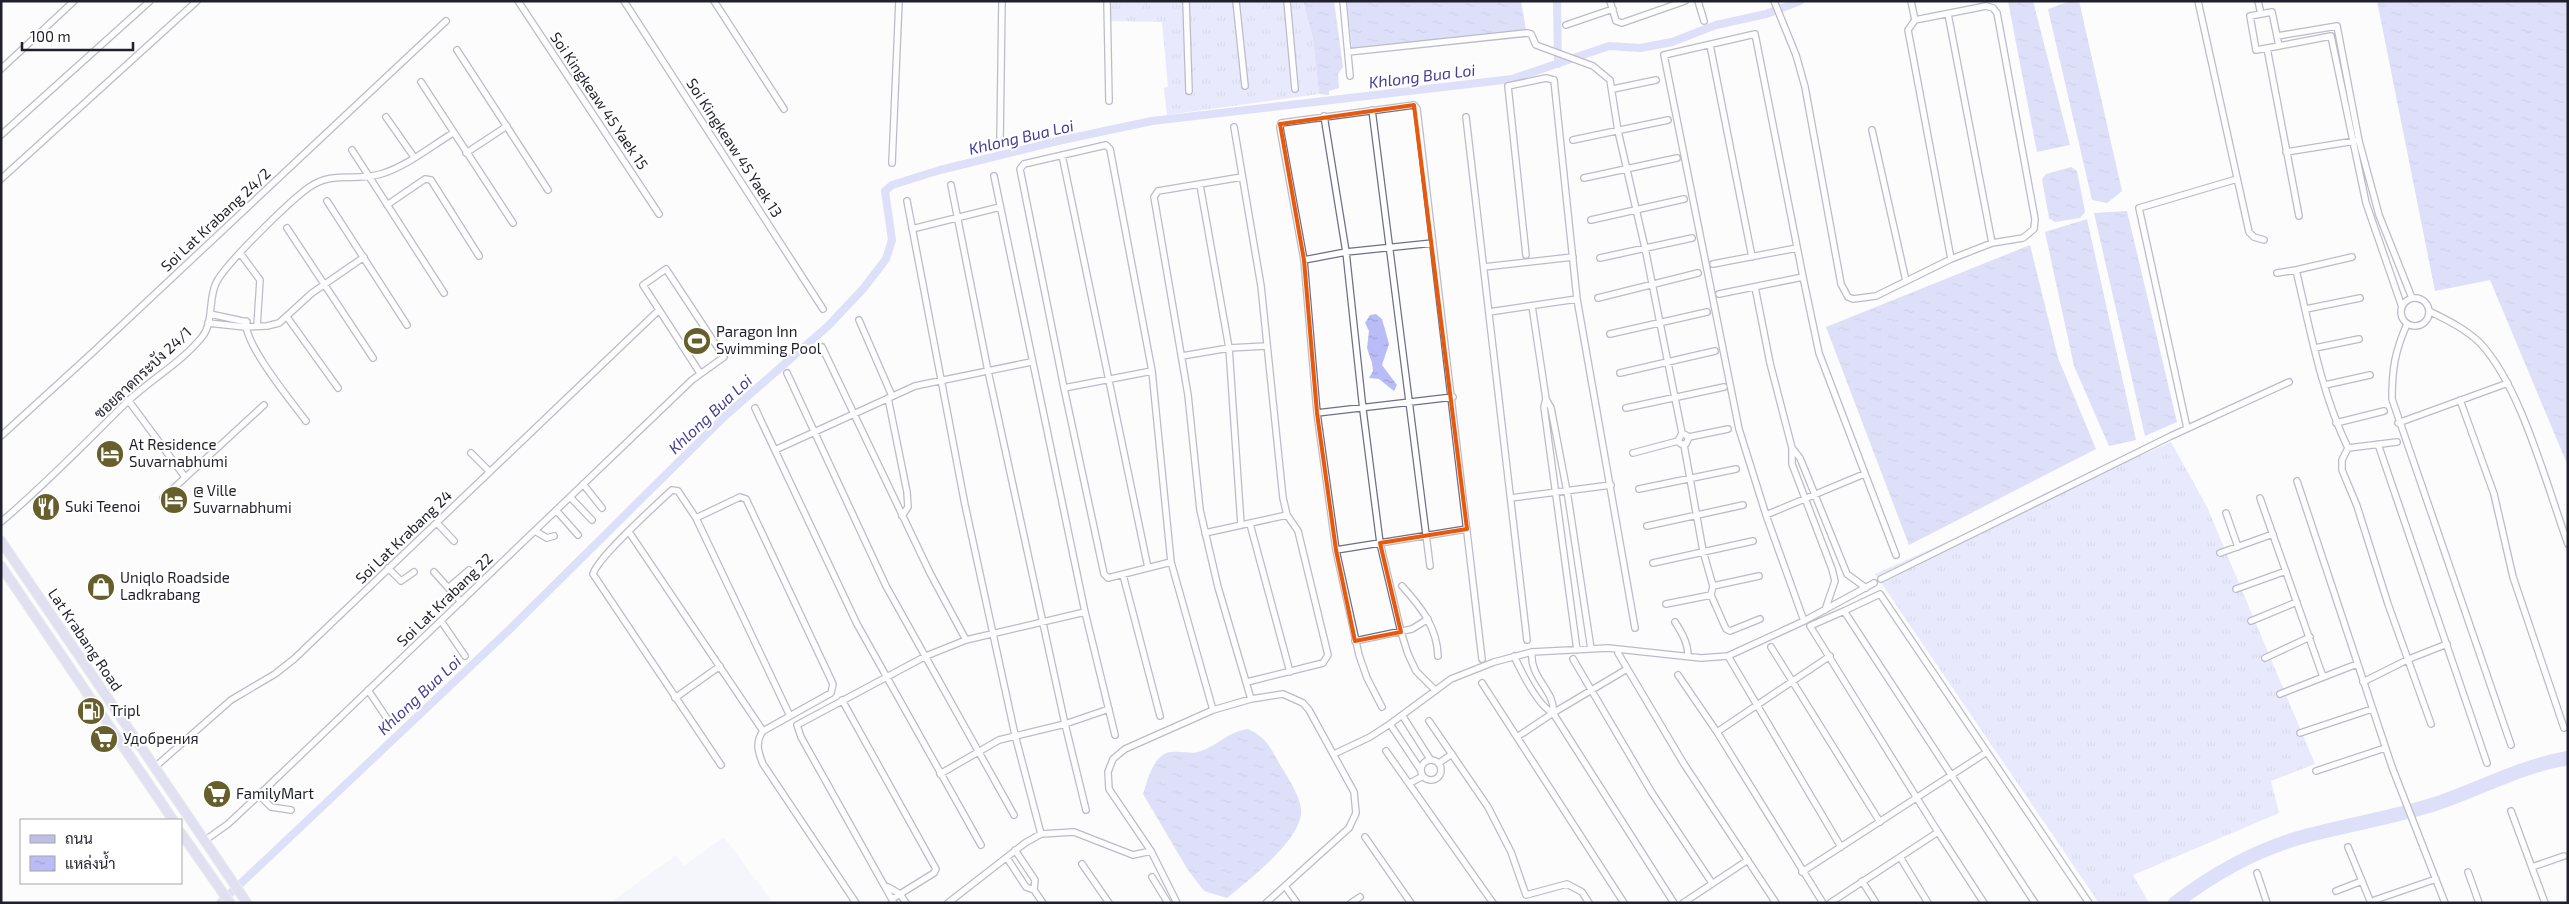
<svg xmlns="http://www.w3.org/2000/svg" width="2569" height="904" viewBox="0 0 2569 904" font-family="'Exo 2',Sarabun,sans-serif">
  <defs>
    <pattern id="grass-tufts" width="24" height="20" patternUnits="userSpaceOnUse" patternTransform="scale(1.25)"><rect width="24" height="20" fill="#d0d3fd"/><path d="M3 7l-1-3M5 7V3M7 7l1-3M15 17l-1-3M17 17v-4M19 17l1-3" fill="none" stroke="#b2b5d9"/></pattern>
    <pattern id="water-ripples" width="26" height="14" patternUnits="userSpaceOnUse" patternTransform="scale(1.25)"><rect width="26" height="14" fill="#babcf7"/><path d="M2 4q2-2 4 0t4 0M15 11q2-2 4 0t4 0" fill="none" stroke="#9fa1d4"/></pattern>
  </defs>
  <rect width="100%" height="100%" fill="#fcfcfc"/>
  <path fill="#edeefd" d="M724,837L773,903H610L676,855L684,866Z"/>
  <path fill="url(#grass-tufts)" d="M1107,1H1303L1313,39L1319,94L1167,115L1164,88L1168,87L1162,22L1108,21Z
    M2171,442L2207,507L2315,764L2271,781L2279,813L2133,875L2149,903H2099L1875,574Z"/>
  <path fill="url(#water-ripples)" d="M1303,1H1334L1343,67L1338,74L1339,88L1329,91V95L1319,94L1313,39Z
    M1347,1H1521L1526,30L1352,50Z
    M2008,1H2033L2070,145L2037,152Z
    M2071,1H2079L2122,191L2107,203L2092,200L2048,9Z
    M2377,1H2568V466L2490,280L2435,291Z
    M2071,167L2077,171L2085,212L2080,218L2055,222L2049,218L2042,179L2046,174Z
    M2127,211L2177,422L2145,436L2094,213Z
    M2087,219L2136,440L2109,446L2074,366L2045,232Z
    M2030,245L2058,358L2096,449L1909,545L1826,327Z
    M1376,314L1382,319L1389,344L1382,365L1397,385L1394,391L1379,379L1369,378L1373,371L1372,363L1367,348L1369,331L1365,323L1370,315Z
    M1248,729C1268,738 1271,750 1282,768C1289,779 1300,797 1301,809C1304,839 1248,880 1227,898L1204,891L1188,870L1143,794C1148,780 1153,753 1172,752C1186,751 1192,756 1206,749C1223,741 1229,732 1248,729Z"/>
  <g fill="none" stroke-linecap="round" stroke-linejoin="round">
    <path stroke="#babcf7" stroke-width="8" d="M1557,1L1558,64
      M220,903L509,630L725,416L828,326L863,289L886,259L892,240L885,191L892,185L940,170L1062,140L1152,121L1512,79L1609,46L1640,48L1672,42L1716,25L1766,14L1800,1"/>
    <path stroke="#babcf7" stroke-width="14" d="M2175,903C2213,874 2255,850 2302,837C2346,825 2391,818 2435,804C2480,789 2521,766 2568,758"/>
    <defs>
      <path id="street" d="M518,1L659,214
        M624,1L823,309
        M714,1L784,109
        M1107,1L1109,101
        M1186,1L1189,91
        M1236,1L1245,86
        M1287,1L1295,89
        M1343,1L1350,76
        M1610,1L1616,21L1622,23L1685,1
        M1698,1L1704,21
        M1774,1L1796,55L1805,87L1841,284L1848,297L1853,299L1876,296L1951,259L1992,243L2023,238L2034,229L2035,219L1997,13L1993,8L1986,6L1915,20L1908,30L1951,259
        M1911,1L1915,20
        M2198,1L2249,232L2254,237L2264,240
        M2258,1L2261,14
        M2272,12L2279,46L2256,50L2250,16Z
        M1948,14L1992,243
        M1566,25L1613,9
        M2277,36L2337,26L2359,141L2379,215L2412,298
        M1710,45L1752,257
        M2279,46L2331,36L2366,203L2402,307
        M2267,48L2299,216
        M457,50L548,190
        M1348,52L1527,33L1531,34L1536,45L1593,66L1610,80L1618,131L1645,248L1682,433
        M1,69L74,1
        M421,82L513,223
        M1613,89L1656,80
        M1372,110L1430,566
        M1324,116L1346,252L1363,410L1380,543L1401,632L1408,654L1416,671L1434,689
        M386,117L414,157
        M1466,117L1527,640
        M1234,127L1261,286L1283,498L1287,515L1298,531L1328,655L1323,663L1247,682
        M1872,130L1906,281
        M1,135L150,1
        M1000,140L1002,1
        M1573,140L1668,120
        M352,150L444,293
        M2286,152L2355,141
        M466,153L507,126
        M1062,155L1148,568
        M892,163L899,1
        M994,176L1085,612L1115,735
        M1242,177L1158,191L1154,197L1188,395L1200,510L1218,587L1251,699
        M1584,178L1677,158
        M1,179L197,1
        M951,185L988,371L1065,724L1086,810
        M1200,185L1229,348L1241,525
        M327,201L407,325
        M907,201L965,505L1015,735L1041,834
        M387,205L425,179L431,180L479,256
        M1591,220L1684,199
        M287,228L373,358
        M912,229L1000,207
        M240,253L260,280L257,326
        M1526,255L1508,86L1546,78L1554,80L1577,299L1635,628
        M2352,257L2296,270C2310,329 2321,392 2348,448L2342,460V470L2357,506L2388,604L2431,724
        M1600,258L1692,238
        M1304,260L1346,252L1433,243
        M1713,264L1797,248
        M1484,267L1573,257
        M2277,273L2296,270
        M1803,277L1755,34L1664,55L1739,429L1766,515L1804,621
        M1755,287L1770,363L1792,448V464L1832,569L1835,581L1825,610
        M1719,294L1803,277L1819,353L1896,555
        M2401 312a14 14 0 1 1 28 0a14 14 0 1 1-28 0Z
        M1598,298L1698,273
        M1532,306L1546,399
        M2306,309L2360,298
        M2429,311C2447,320 2466,329 2480,343C2521,386 2547,487 2568,544
        M1489,312L1577,299
        M210,314L247,322
        M287,317L338,388
        M859,320L892,396
        M246,321C243,343 291,401 306,421
        M208,323L245,327L267,326L279,323L312,293L364,257
        M2407,324C2395,351 2392,369 2392,399L2511,745
        M1610,334L1707,312
        M822,347L930,573L966,640
        M2315,348L2359,339
        M1182,356L1229,348L1266,346
        M787,373L886,586L1014,815
        M1620,373L1715,351
        M2325,385L2370,375
        M1064,388L1152,371
        M888,398L907,492L908,507L902,516
        M128,400L185,477
        M2460,400L2494,494L2513,577L2564,728
        M755,408L857,624L981,845
        M1626,408L1724,387
        M1317,413L1453,397
        M2336,423L2384,411
        M2398,423L2508,383
        M2187,428L2139,208L2237,179
        M1,436L92,353L446,21
        M1689,437L1686,444H1681L1678,441L1682,433L1689,437L1728,429
        M2378,444L2487,763
        M1684,445L1703,551L1713,586L1711,595
        M1792,448L1800,458L1847,574L1866,588
        M2348,448L2397,442
        M775,450L915,386L1031,362
        M471,453L490,472
        M1633,453L1678,441
        M2297,481L2392,767L2445,903
        M583,484L602,508
        M1639,489L1736,469
        M570,497L592,520
        M163,498L264,405
        M1511,498L1611,485
        M2260,498L2323,677
        M556,510L578,535
        M2226,513L2238,547
        M1766,515L1864,474
        M696,518L740,497L746,499L833,684L831,693L763,731C755,742 758,752 763,764L856,903
        M1,522C46,484 86,442 127,402C151,379 181,363 202,337C214,322 208,300 216,283C226,263 289,202 308,188C333,170 355,182 381,174C407,166 430,147 453,133
        M437,523L454,541
        M1250,524L1290,672
        M1647,526L1743,505
        M535,531L547,538L554,536
        M629,532L763,731
        M1205,533L1287,515
        M1336,550L1467,529
        M2220,553L2273,534
        M1171,562L1108,578L1104,574L1064,388L1020,169L1024,164L1106,145L1110,149L1152,371L1171,562L1213,710
        M1653,563L1753,541
        M388,568L401,581L414,572
        M434,572L461,602
        M1123,575L1160,716
        M1881,579L2171,436L2289,382
        M1402,586C1421,607 1437,627 1438,656
        M1713,586L1759,576
        M448,588L469,570
        M2236,589L2286,571
        M1666,604L1711,595L1726,629L1730,631L1760,619
        M1844,611L1880,594L2089,903
        M441,621L465,656
        M2251,621L2297,602
        M1675,622C1682,633 1688,643 1688,656
        M1355,641L1412,629L1428,619
        M1771,647L1880,822
        M1577,650L1544,407L1546,399L1551,408L1568,497L1591,649
        M1532,652C1529,678 1556,691 1553,713
        M1618,653L1684,764L1776,903
        M1514,656C1521,671 1538,706 1553,713L1674,903
        M1728,656L1841,847
        M2265,658L2310,637
        M1573,659L1652,793L1712,883
        M1678,675L1717,732L1823,903
        M2363,682L2409,659L2447,644
        M1482,683L1624,903
        M368,690L390,723
        M2280,694L2357,664
        M675,698L720,666
        M842,700L936,869L934,873L892,899
        M1382,707L1367,678L1359,655L1336,550L1317,413L1304,260L1280,128L1281,123L1414,105L1417,109L1482,659
        M1402,715L1430,759
        M1429,721L1488,807L1511,852L1526,895L1567,884L1582,892L1589,903
        M1390,724L1420,769
        M1717,732L1830,656
        M2300,733L2372,709
        M1517,737L1553,713L1627,669
        M1386,751L1493,903
        M1334,754L1370,737L1390,724L1451,679L1494,662L1532,652L1608,648L1701,658L1728,656L1804,621L1874,583
        M1421 770a10 10 0 1 1 20 0a10 10 0 1 1-20 0Z
        M1439,763L1452,754
        M721,765L593,574C598,557 656,505 672,490L678,491L696,518L790,716
        M155,767L231,700L275,674L294,659L659,310
        M2316,771L2385,748
        M940,774L999,740L1065,724L1109,709
        M1410,783L1423,776
        M259,795L271,807L291,810
        M2511,811L2545,903
        M1938,832L1810,626L1844,611L2035,903
        M1365,837L1411,903
        M204,841L228,824L259,795L692,380L724,357L666,269L643,285L700,373
        M2348,847L2362,881
        M1015,850L1035,880L1034,890
        M1900,857L1928,903
        M1007,858L1026,887L1034,890L1043,903
        M1082,864L1109,903
        M2532,867L2564,856
        M1802,872L1987,752
        M2468,872L2479,903
        M2257,873L2267,903
        M1152,877L1168,903
        M1862,881L1876,903
        M1285,886L1297,903
        M888,887L900,894L906,903
        M2336,891L2362,881L2371,903
        M2375,900L2436,879
        M894,903L801,737L797,725L926,656L966,640L1085,612
        M948,903L1025,843L1041,834L1074,832L1133,855L1151,851
        M1177,903L1151,851L1109,789L1108,772L1113,759L1125,749L1213,710L1251,699L1283,694L1303,703L1309,710L1354,792L1356,813L1349,828L1266,903
        M1351,903L1360,897
        M1683,903L1748,860
        M1830,903L1938,832L1984,903"/>
      <path id="primary" d="M1,541L247,903
        M1,566L173,820
        M181,833L230,903"/>
    </defs>
    <use href="#street" stroke="#6e6f8b" stroke-width="8"/>
    <use href="#primary" stroke="#d7d7d9" stroke-width="11"/>
    <use href="#street" stroke="#fff" stroke-width="5.5"/>
    <use href="#primary" stroke="#bebfe5" stroke-width="9"/>
  </g>
  <path d="M0 0H2569V904H0ZM1414,105L1467,529L1380,543L1401,632L1355,641L1336,550L1317,413L1304,260L1280,124Z" fill="#fcfcfc" fill-opacity=".55" fill-rule="evenodd"/>
  <path fill="none" stroke="#e8590c" stroke-width="4" stroke-linejoin="round" d="M1414,105L1467,529L1380,543L1401,632L1355,641L1336,550L1317,413L1304,260L1280,124Z"/>
  <defs>
    <symbol id="stadium-disc" viewBox="-11 -11 22 22"><circle r="9.5" fill="#665f2c" stroke="#fff"/><path d="M0-5a6.5 5 0 1 0 0 10a6.5 5 0 1 0 0-10ZM-3.5-1.8h7v3.6h-7Z" fill="#fff"/></symbol>
    <symbol id="hotel-disc" viewBox="-11 -11 22 22"><circle r="9.5" fill="#665f2c" stroke="#fff"/><path d="M-6-4.5h1.5V1H6V5H4.5V3h-9V5H-6ZM-4 0a1.8 1.8 0 1 1 3.6 0ZM.5 0V-2.5h3Q6-2.5 6 0Z" fill="#fff"/></symbol>
    <symbol id="restaurant-disc" viewBox="-11 -11 22 22"><circle r="9.5" fill="#665f2c" stroke="#fff"/><path d="M-5-6h1v4h1v-4h1v4h1v-4h1v5L-1.5 .5V6h-2V.5L-5-1ZM5-6V6H3V1.5H1.5Q1.5-4 5-6Z" fill="#fff"/></symbol>
    <symbol id="shop-disc" viewBox="-11 -11 22 22"><circle r="9.5" fill="#665f2c" stroke="#fff"/><path d="M-5-2.5h2.3a2.7 3.5 0 0 1 5.4 0H5L5.5 6h-11ZM-1.5-2.5h3a1.5 2.3 0 0 0-3 0Z" fill="#fff"/></symbol>
    <symbol id="fuel-disc" viewBox="-11 -11 22 22"><circle r="9.5" fill="#665f2c" stroke="#fff"/><path d="M-5.5-6h7V0h2V4h1.3V-2.5L3-4.5l.8-.8L6-3V5H2.5V1h-1V6h-7ZM-4.2-4.7v3.2H.2V-4.7Z" fill="#fff"/></symbol>
    <symbol id="supermarket-disc" viewBox="-11 -11 22 22"><circle r="9.5" fill="#665f2c" stroke="#fff"/><path d="M-6-5.5h2.5l.6 2H6L4.5 2H-2.5L-4.4-4H-6ZM-1.5 3.2a1.3 1.3 0 1 0 .1 0ZM3 3.2a1.3 1.3 0 1 0 .1 0Z" fill="#fff"/></symbol>
  </defs>
  <g fill-rule="evenodd">
    <use href="#stadium-disc" x="681" y="325" width="32" height="32"/>
    <use href="#hotel-disc" x="94" y="438" width="32" height="32"/>
    <use href="#hotel-disc" x="158" y="484" width="32" height="32"/>
    <use href="#restaurant-disc" x="30" y="491" width="32" height="32"/>
    <use href="#shop-disc" x="85" y="571" width="32" height="32"/>
    <use href="#fuel-disc" x="75" y="695" width="32" height="32"/>
    <use href="#supermarket-disc" x="88" y="723" width="32" height="32"/>
    <use href="#supermarket-disc" x="201" y="778" width="32" height="32"/>
  </g>
  <g text-anchor="middle" stroke-width="4" stroke-linejoin="round" paint-order="stroke">
    <g font-size="15" fill="#1f202b" stroke="#fff">
      <text transform="translate(599 101) rotate(56)" y="5">Soi Kingkeaw 45 Yaek 15</text>
      <text transform="translate(734 148) rotate(57)" y="5">Soi Kingkeaw 45 Yaek 13</text>
      <text transform="translate(216 220) rotate(-43)" y="5">Soi Lat Krabang 24/2</text>
      <text transform="translate(143 373) rotate(-43)" y="5">ซอยลาดกระบัง 24/1</text>
      <text transform="translate(404 537) rotate(-44)" y="5">Soi Lat Krabang 24</text>
      <text transform="translate(445 600) rotate(-44)" y="5">Soi Lat Krabang 22</text>
      <text transform="translate(85 640) rotate(56)" y="5">Lat Krabang Road</text>
    </g>
    <g font-size="15" fill="#1f202b" stroke="#fff" text-anchor="start">
      <text x="716" y="337">Paragon Inn<tspan x="716" dy="17">Swimming Pool</tspan></text>
      <text x="129" y="450">At Residence<tspan x="129" dy="17">Suvarnabhumi</tspan></text>
      <text x="193" y="496">@ Ville<tspan x="193" dy="17">Suvarnabhumi</tspan></text>
      <text x="65" y="512">Suki Teenoi</text>
      <text x="120" y="583">Uniqlo Roadside<tspan x="120" dy="17">Ladkrabang</tspan></text>
      <text x="110" y="716">Tripl</text>
      <text x="123" y="744">Удобрения</text>
      <text x="236" y="799">FamilyMart</text>
    </g>
    <g font-size="16" font-style="italic" fill="#453f92" stroke="#fff">
      <text transform="translate(1422 76) rotate(-7)" y="6">Khlong Bua Loi</text>
      <text transform="translate(1021 137) rotate(-13)" y="6">Khlong Bua Loi</text>
      <text transform="translate(710 414) rotate(-43)" y="6">Khlong Bua Loi</text>
      <text transform="translate(419 695) rotate(-43)" y="6">Khlong Bua Loi</text>
    </g>
  </g>
  <rect width="2569" height="904" fill="none" stroke="#1f202b" stroke-width="5"/>
  <rect x="20" y="819" width="162" height="65" fill="#ffffff" stroke="#a5a6aa"/>
  <rect x="30" y="835" width="25" height="8" fill="#bebfe5" stroke="#a5a6aa"/>
  <text x="65" y="844" font-size="15" fill="#1f202b">ถนน</text>
  <rect x="30" y="856" width="25" height="15" fill="url(#water-ripples)" stroke="#a5a6aa"/>
  <text x="65" y="869" font-size="15" fill="#1f202b">แหล่งน้ำ</text>
  <path d="M22 42v8h111v-8" fill="none" stroke="#1f202b" stroke-width="2.5"/>
  <text x="30" y="42" font-size="15" fill="#1f202b" stroke="#ffffff" stroke-width="4" paint-order="stroke">100 m</text>
</svg>
